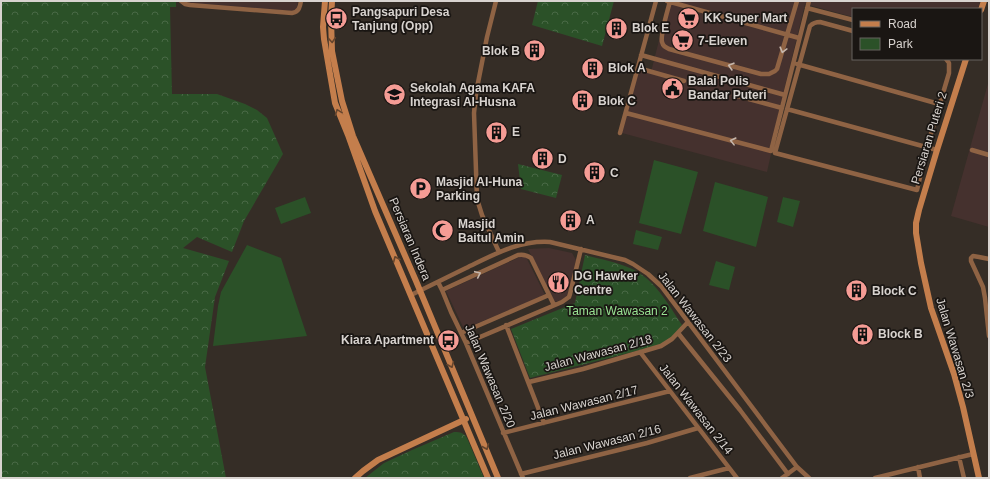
<svg xmlns="http://www.w3.org/2000/svg" width="990" height="479" viewBox="0 0 990 479" font-family="Arial,sans-serif">
  <defs>
    <pattern id="forest-crowns" width="20" height="18" patternUnits="userSpaceOnUse"><rect width="20" height="18" fill="#2b5128"/><path d="M2 6a3 3 0 1 1 6 0M12 15a3 3 0 1 1 6 0" fill="none" stroke="#496946"/></pattern>
  </defs>
  <rect width="100%" height="100%" fill="#352d26"/>
  <path fill="#45312e" d="M183,1H298L297,8L295,10L292,11L189,3Z
    M669,1H981L978,9H853V17L805,4L769,152L771,154L767,172L622,133L639,69L651,72Z
    M989,80V227L951,216Z
    M549,248L572,253L576,260L569,291L567,296L562,300L554,302L528,249Z
    M520,257H526L545,295L464,329L446,291Z"/>
  <path fill="#2b5128" d="M654,160L698,172L681,234L639,223Z
    M715,182L768,197L756,247L703,231Z
    M305,197L311,213L281,224L275,208Z
    M783,197L800,201L793,227L777,222Z
    M636,230L662,237L658,250L633,244Z
    M247,245L281,258L307,336L213,346L218,306L221,292Z
    M716,261L735,267L729,290L709,285Z"/>
  <path fill="url(#forest-crowns)" d="M1,1H176V7H170L172,94H217L245,104L257,110L267,118L283,154L244,221L232,252L197,237L183,248L229,261L215,297L205,367L226,478H1Z
    M538,1H614L602,46L532,25Z
    M518,164L562,175L556,198L521,189Z
    M585,255C600,259 616,262 630,268C655,279 668,304 682,325L671,338L660,345L530,378L511,329L575,303Z
    M454,432C461,432 464,433 467,438L484,478H365L384,463L412,450Z"/>
  <g fill="none" stroke-linecap="round" stroke-linejoin="round">
    <path stroke="#8f6344" stroke-width="4.5" d="M181,1L185,4L190,5L292,13C299,12 300,7 301,1
      M496,1L487,37L476,93L474,113L477,199L482,215L499,252
      M667,1L799,38
      M670,1C668,10 660,34 662,42C663,46 665,47 669,49L761,74H769L775,71L777,69L797,1
      M807,8L853,20
      M853,31L820,22C815,22 813,23 810,26L775,153L917,190L927,147L949,73V63L946,59
      M641,55L785,95
      M797,64L939,104
      M638,68L684,81
      M734,95L782,108
      M787,109L937,150
      M626,113L771,151L809,1
      M620,133L656,1
      M972,150L989,155
      M989,259L979,257L973,256L971,258V261L983,287L985,298L989,336
      M438,282L442,290L451,312L466,343L523,478
      M442,290L518,255C523,254 527,255 531,258L554,305
      M411,295C429,286 448,277 466,268C493,255 519,240 550,242L625,260L633,264L648,274L661,286L797,467L809,478
      M506,325L544,423
      M461,333L549,295
      M678,333L740,410L788,474
      M466,343L562,302L569,297L570,294L581,249
      M640,352L737,478
      M529,382L583,369L661,346L672,339L688,322
      M503,433L670,391
      M959,457L964,478
      M918,467L920,478
      M521,474L647,443L698,428
      M690,478L729,468
      M782,478L797,467
      M875,478L973,454"/>
    <path stroke="#c47e4c" stroke-width="6" d="M325,1L323,27L324,39L335,103L348,135L375,211L488,478
      M332,1L331,19L332,51L342,101L353,136L416,281L498,478
      M981,10L984,1
      M966,59L937,150L919,210L916,223V233L921,263L931,308L954,374L963,407L979,478
      M355,478L363,471L378,460L466,419"/>
  </g>
  <defs><path id="oneway-chevron" d="M-2-3.5L2.5 0L-2 3.5" fill="none" stroke-width="1.6" stroke-linecap="round" stroke-linejoin="round"/></defs>
  <g stroke="#66452d">
    <use href="#oneway-chevron" transform="translate(332 40) rotate(86)"/>
    <use href="#oneway-chevron" transform="translate(338 112) rotate(-111)"/>
    <use href="#oneway-chevron" transform="translate(396 259) rotate(-113)"/>
    <use href="#oneway-chevron" transform="translate(451 365) rotate(67)"/>
    <use href="#oneway-chevron" transform="translate(486 447) rotate(67)"/>
  </g>
  <g stroke="#c6b7ac">
    <use href="#oneway-chevron" transform="translate(783 50) rotate(105)"/>
    <use href="#oneway-chevron" transform="translate(731 66) rotate(-164)"/>
    <use href="#oneway-chevron" transform="translate(733 141) rotate(-166)"/>
    <use href="#oneway-chevron" transform="translate(478 274) rotate(-25)"/>
  </g>
  <defs>
    <symbol id="supermarket-disc" viewBox="-11 -11 22 22"><circle r="9.5" fill="#f59c95" stroke="#1a1613"/><path d="M-6-5.5h2.5l.6 2H6L4.5 2H-2.5L-4.4-4H-6ZM-1.5 3.2a1.3 1.3 0 1 0 .1 0ZM3 3.2a1.3 1.3 0 1 0 .1 0Z" fill="#111"/></symbol>
    <symbol id="bus-disc" viewBox="-11 -11 22 22"><circle r="9.5" fill="#f59c95" stroke="#1a1613"/><path d="M-5-6H5V4H4V6H2V4H-2V6H-4V4H-5ZM-3.5-4V0h7V-4ZM-3.5 1.2v1.5H-2V1.2ZM2 1.2v1.5H3.5V1.2Z" fill="#111"/></symbol>
    <symbol id="building-disc" viewBox="-11 -11 22 22"><circle r="9.5" fill="#f59c95" stroke="#1a1613"/><path d="M-4-6H4V6H1V3H-1V6H-4ZM-2.5-4.3h1.7v1.8h-1.7ZM.8-4.3h1.7v1.8H.8ZM-2.5-1h1.7V.8h-1.7ZM.8-1h1.7V.8H.8Z" fill="#111"/></symbol>
    <symbol id="civic-disc" viewBox="-11 -11 22 22"><circle r="9.5" fill="#f59c95" stroke="#1a1613"/><path d="M-.6-6.5H3V-4.5H.6V-3L4-1V1h2V6H-6V1h2V-1L-.6-3ZM-1.2 2.5V6h2.4V2.5Z" fill="#111"/></symbol>
    <symbol id="school-disc" viewBox="-11 -11 22 22"><circle r="9.5" fill="#f59c95" stroke="#1a1613"/><path d="M0-5L7-2L0 1L-7-2ZM-4 1L0 2.5L4 1V4Q0 6-4 4Z" fill="#111"/></symbol>
    <symbol id="parking-disc" viewBox="-11 -11 22 22"><circle r="9.5" fill="#f59c95" stroke="#1a1613"/><path d="M-3.5-5.5H1a3.5 3.5 0 0 1 0 7H-1V5.5H-3.5ZM-1-3.4V-.6H.8a1.4 1.4 0 0 0 0-2.8Z" fill="#111"/></symbol>
    <symbol id="mosque-disc" viewBox="-11 -11 22 22"><circle r="9.5" fill="#f59c95" stroke="#1a1613"/><path d="M3.5-4.9A6 6 0 1 0 3.5 4.9A5 5 0 1 1 3.5-4.9Z" fill="#111"/></symbol>
    <symbol id="restaurant-disc" viewBox="-11 -11 22 22"><circle r="9.5" fill="#f59c95" stroke="#1a1613"/><path d="M-5-6h1v4h1v-4h1v4h1v-4h1v5L-1.5 .5V6h-2V.5L-5-1ZM5-6V6H3V1.5H1.5Q1.5-4 5-6Z" fill="#111"/></symbol>
  </defs>
  <g fill-rule="evenodd">
    <use href="#supermarket-disc" x="676" y="6" width="25" height="25"/>
    <use href="#bus-disc" x="324" y="6" width="25" height="25"/>
    <use href="#building-disc" x="604" y="16" width="25" height="25"/>
    <use href="#supermarket-disc" x="670" y="28" width="25" height="25"/>
    <use href="#building-disc" x="522" y="38" width="25" height="25"/>
    <use href="#building-disc" x="580" y="56" width="25" height="25"/>
    <use href="#civic-disc" x="660" y="76" width="25" height="25"/>
    <use href="#school-disc" x="382" y="82" width="25" height="25"/>
    <use href="#building-disc" x="570" y="88" width="25" height="25"/>
    <use href="#building-disc" x="484" y="120" width="25" height="25"/>
    <use href="#building-disc" x="530" y="146" width="25" height="25"/>
    <use href="#building-disc" x="582" y="160" width="25" height="25"/>
    <use href="#parking-disc" x="408" y="176" width="25" height="25"/>
    <use href="#building-disc" x="558" y="208" width="25" height="25"/>
    <use href="#mosque-disc" x="430" y="218" width="25" height="25"/>
    <use href="#restaurant-disc" x="546" y="270" width="25" height="25"/>
    <use href="#building-disc" x="844" y="278" width="25" height="25"/>
    <use href="#building-disc" x="850" y="322" width="25" height="25"/>
    <use href="#bus-disc" x="436" y="328" width="25" height="25"/>
  </g>
  <g text-anchor="middle" stroke-width="3.5" stroke-linejoin="round" paint-order="stroke">
    <g font-size="12" font-weight="bold" fill="#d8d3cf" stroke="#1a1613" text-anchor="start">
      <text x="352" y="16">Pangsapuri Desa<tspan x="352" dy="14">Tanjung (Opp)</tspan></text>
      <text x="704" y="22">KK Super Mart</text>
      <text x="632" y="32">Blok E</text>
      <text x="698" y="45">7-Eleven</text>
      <text x="520" y="55" text-anchor="end">Blok B</text>
      <text x="608" y="72">Blok A</text>
      <text x="688" y="85">Balai Polis<tspan x="688" dy="14">Bandar Puteri</tspan></text>
      <text x="410" y="92">Sekolah Agama KAFA<tspan x="410" dy="14">Integrasi Al-Husna</tspan></text>
      <text x="598" y="105">Blok C</text>
      <text x="512" y="136">E</text>
      <text x="558" y="163">D</text>
      <text x="610" y="177">C</text>
      <text x="436" y="186">Masjid Al-Huna<tspan x="436" dy="14">Parking</tspan></text>
      <text x="586" y="224">A</text>
      <text x="458" y="228">Masjid<tspan x="458" dy="14">Baitul Amin</tspan></text>
      <text x="574" y="280">DG Hawker<tspan x="574" dy="14">Centre</tspan></text>
      <text x="872" y="295">Block C</text>
      <text x="878" y="338">Block B</text>
      <text x="434" y="344" text-anchor="end">Kiara Apartment</text>
    </g>
    <g font-size="12" fill="#d8d3cf" stroke="#1a1613">
      <text transform="translate(929 138) rotate(-73)" y="4">Persiaran Puteri 2</text>
      <text transform="translate(410 239) rotate(67)" y="4">Persiaran Indera</text>
      <text transform="translate(695 317) rotate(52)" y="4">Jalan Wawasan 2/23</text>
      <text transform="translate(955 348) rotate(73)" y="4">Jalan Wawasan 2/3</text>
      <text transform="translate(598 353) rotate(-15)" y="4">Jalan Wawasan 2/18</text>
      <text transform="translate(490 376) rotate(67)" y="4">Jalan Wawasan 2/20</text>
      <text transform="translate(584 403) rotate(-14)" y="4">Jalan Wawasan 2/17</text>
      <text transform="translate(696 409) rotate(52)" y="4">Jalan Wawasan 2/14</text>
      <text transform="translate(607 442) rotate(-14)" y="4">Jalan Wawasan 2/16</text>
    </g>
    <g font-size="12" fill="#99e393" stroke="#1a1613">
      <text x="617" y="315">Taman Wawasan 2</text>
    </g>
  </g>
  <rect width="990" height="479" fill="none" stroke="#d8d3cf" stroke-width="4"/>
  <rect x="852" y="8" width="130" height="52" fill="#1a1613" stroke="#66625e"/>
  <rect x="860" y="21" width="20" height="6" fill="#c47e4c" stroke="#66625e"/>
  <text x="888" y="28" font-size="12" fill="#d8d3cf">Road</text>
  <rect x="860" y="38" width="20" height="12" fill="#2b5128" stroke="#66625e"/>
  <text x="888" y="48" font-size="12" fill="#d8d3cf">Park</text>
</svg>
